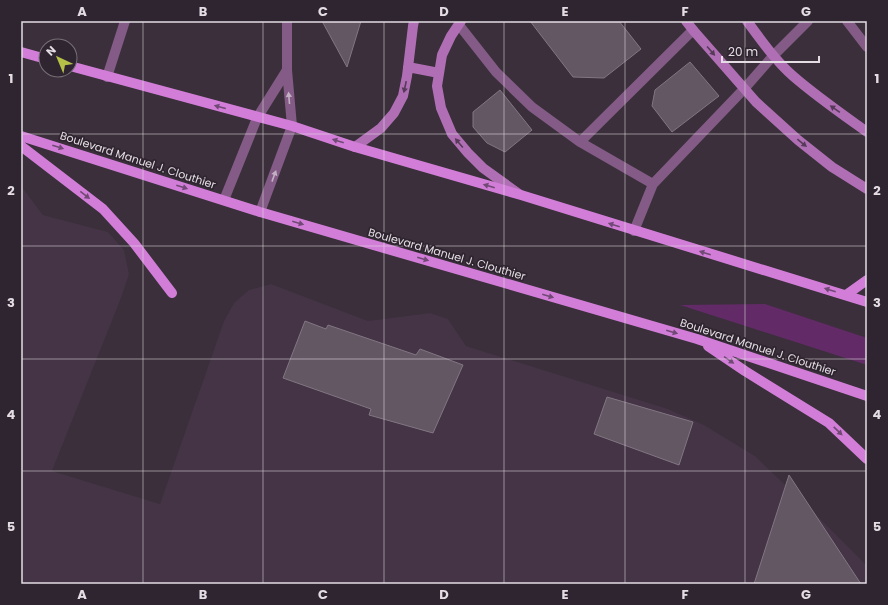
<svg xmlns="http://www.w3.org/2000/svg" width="888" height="605" viewBox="0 0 888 605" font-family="Poppins,sans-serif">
  <rect width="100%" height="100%" fill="#3a2f3a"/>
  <path fill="#443445" d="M21,186L43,215L108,232L124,250L129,274L121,298L52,471L160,504L224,321L234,303L249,290L271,284L368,321L430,313L448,319L466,346L668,409L704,425L755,456L807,506L867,566V584H21Z"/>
  <path fill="#622b67" d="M765,304L867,338V365L680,305Z"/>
  <path fill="#645764" stroke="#837683" d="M322,21H361L347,67Z
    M530,21H619L641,49L604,78L573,77Z
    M690,62L719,96L672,132L652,106L655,90Z
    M500,90L532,130L505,152L487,143L473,127V112Z
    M305,321L326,329L328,325L416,355L420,349L463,365L433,433L369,415L371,409L283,378Z
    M607,397L693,422L679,465L594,434Z
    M789,475L861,584H754Z"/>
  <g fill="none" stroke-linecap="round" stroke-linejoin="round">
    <path stroke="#835b86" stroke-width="10" d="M847,21L867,47
      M459,25L496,72L532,107L580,142L653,184
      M580,142L693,30
      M224,200L257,118L287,70
      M260,212L292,126L287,70V21
      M634,231L653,184L744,89L773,56L808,21"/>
    <path stroke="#835b86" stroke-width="10" d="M107,77L125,21"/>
    <path stroke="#b06fb5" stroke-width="10" d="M461,21L451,36L442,55L437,86L441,108L452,134L468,153L483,168L519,194
      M686,21L693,30L756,102L798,140L832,167L867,189
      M747,21C761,40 775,60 793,76C816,96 842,114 867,132
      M408,67L439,73
      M355,147L381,128L394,113L403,96L407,76L413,26L414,21"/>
    <path stroke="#d27ed9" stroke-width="10" d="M21,52L46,59
      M70,66L292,126L355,147L521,195L867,302
      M21,136L260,212L697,339L867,396
      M21,146L103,209L134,243L172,293
      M846,295L867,280
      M708,346L745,371L829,423L867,459"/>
  </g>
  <defs><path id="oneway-solid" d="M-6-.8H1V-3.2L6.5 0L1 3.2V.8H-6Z"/></defs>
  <g fill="#563b58">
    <use href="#oneway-solid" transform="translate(711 51) rotate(49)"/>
    <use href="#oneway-solid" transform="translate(405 87) rotate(102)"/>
    <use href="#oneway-solid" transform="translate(835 109) rotate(-145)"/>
    <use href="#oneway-solid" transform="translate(459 143) rotate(-130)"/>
    <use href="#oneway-solid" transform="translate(802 143) rotate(39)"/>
  </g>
  <g fill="#c2b0c3">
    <use href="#oneway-solid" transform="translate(289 98) rotate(-95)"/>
    <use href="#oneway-solid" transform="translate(274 176) rotate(-70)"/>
  </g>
  <g fill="#704974">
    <use href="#oneway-solid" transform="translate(220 107) rotate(-165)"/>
    <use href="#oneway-solid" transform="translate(338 141) rotate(-163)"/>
    <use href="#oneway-solid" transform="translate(58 147) rotate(18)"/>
    <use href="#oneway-solid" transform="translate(489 186) rotate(-164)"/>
    <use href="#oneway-solid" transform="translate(182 187) rotate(18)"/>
    <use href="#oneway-solid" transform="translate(85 195) rotate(38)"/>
    <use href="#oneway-solid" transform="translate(298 223) rotate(16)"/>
    <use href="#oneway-solid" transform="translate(614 225) rotate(-163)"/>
    <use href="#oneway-solid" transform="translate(705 253) rotate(-163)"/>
    <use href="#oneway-solid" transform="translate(423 259) rotate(16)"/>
    <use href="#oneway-solid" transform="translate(830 290) rotate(-163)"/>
    <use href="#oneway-solid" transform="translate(548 296) rotate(16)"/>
    <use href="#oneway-solid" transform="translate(672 332) rotate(16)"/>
    <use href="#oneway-solid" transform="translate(729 360) rotate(34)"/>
    <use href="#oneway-solid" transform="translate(838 431) rotate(44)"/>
  </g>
  <path fill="none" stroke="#e4dde4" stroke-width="1" stroke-opacity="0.55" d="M143,21V584M263,21V584M384,21V584M504,21V584M625,21V584M745,21V584M21,134H867M21,246H867M21,359H867M21,471H867"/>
  <g text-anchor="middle" stroke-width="3.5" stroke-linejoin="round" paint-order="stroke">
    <g font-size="11" fill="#e4dde4" stroke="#2f2530">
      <text transform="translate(138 160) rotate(18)" y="4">Boulevard Manuel J. Clouthier</text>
      <text transform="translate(447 254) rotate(16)" y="4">Boulevard Manuel J. Clouthier</text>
      <text transform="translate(758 347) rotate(18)" y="4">Boulevard Manuel J. Clouthier</text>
    </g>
  </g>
  <rect width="888" height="605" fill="none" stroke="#2f2530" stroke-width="44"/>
  <g transform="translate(58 58) rotate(316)"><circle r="19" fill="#2f2530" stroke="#776f78"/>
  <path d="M0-3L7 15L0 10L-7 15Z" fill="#b6c148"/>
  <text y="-6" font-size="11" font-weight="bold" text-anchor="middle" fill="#e4dde4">N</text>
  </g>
  <path d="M722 56v6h97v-6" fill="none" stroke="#e4dde4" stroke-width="2"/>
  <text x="728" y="56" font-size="12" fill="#e4dde4" stroke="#2f2530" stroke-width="3" paint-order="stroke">20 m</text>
  <rect x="22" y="22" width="844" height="561" fill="none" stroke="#e4dde4" stroke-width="1.5"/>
  <g font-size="13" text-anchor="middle" font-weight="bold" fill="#e4dde4">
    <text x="82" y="16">A</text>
    <text x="203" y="16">B</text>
    <text x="323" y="16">C</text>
    <text x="444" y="16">D</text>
    <text x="565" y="16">E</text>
    <text x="685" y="16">F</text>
    <text x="806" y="16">G</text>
    <text x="11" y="83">1</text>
    <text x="877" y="83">1</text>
    <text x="11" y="195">2</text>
    <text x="877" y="195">2</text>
    <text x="11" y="307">3</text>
    <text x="877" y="307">3</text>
    <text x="11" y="419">4</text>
    <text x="877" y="419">4</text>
    <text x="11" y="531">5</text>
    <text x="877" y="531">5</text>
    <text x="82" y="599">A</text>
    <text x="203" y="599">B</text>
    <text x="323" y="599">C</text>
    <text x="444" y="599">D</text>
    <text x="565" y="599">E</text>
    <text x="685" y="599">F</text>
    <text x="806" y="599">G</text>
  </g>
</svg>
